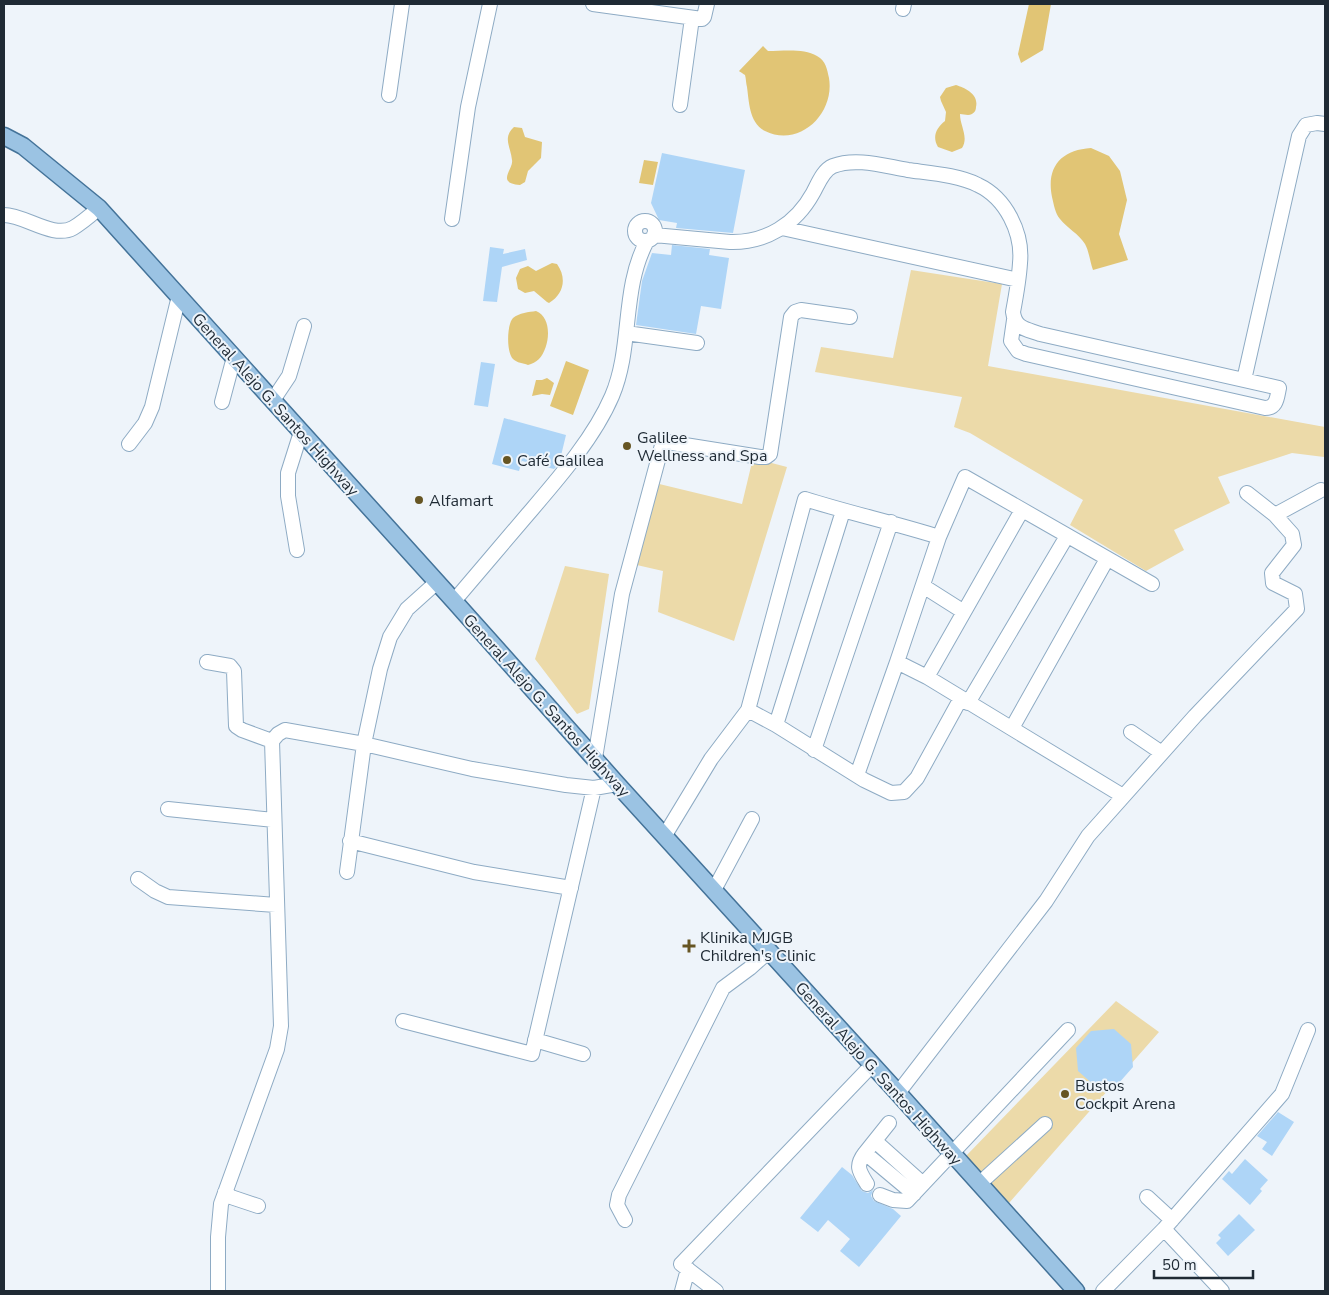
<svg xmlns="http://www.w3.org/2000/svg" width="1329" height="1295" viewBox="0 0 1329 1295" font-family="'Nunito Sans',sans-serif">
  <rect width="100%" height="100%" fill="#eef4fa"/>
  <path fill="#ecdaa9" d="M911,270L1002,284L988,366L1325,427L1324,457L1292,453L1218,477L1230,503L1174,530L1184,550L1146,571L1070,525L1083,500L970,433L954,427L962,397L815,372L821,347L893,358Z
    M753,458L787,467L734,641L658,612L663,571L628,563L651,482L742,504Z
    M565,566L609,574L589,709L577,714L535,659Z
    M1116,1001L1159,1032L1009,1203L966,1156Z"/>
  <path fill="#e1c575" d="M1029,4H1051L1043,50L1021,63L1018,54Z
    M763,46L768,51C783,51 804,48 817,56C826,61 827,69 829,78C835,114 799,148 765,131C749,123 749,101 747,87C746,84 746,78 745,75C745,75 739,71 739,71Z
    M956,85C965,88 979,94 976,107C976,110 975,112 972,114C968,116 964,114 960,114C960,126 969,137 962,148L952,152L938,147C932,137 936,128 945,121L946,112L941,101L940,97L946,88Z
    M514,127L522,128L525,137L542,142L541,158L528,171L525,182L520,185C495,183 514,169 512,160C511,147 502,138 514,127Z
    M1091,148L1109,156L1120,171L1127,200L1119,234L1128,260L1093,270C1090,262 1089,251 1085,244C1079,234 1067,228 1060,219C1055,213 1054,205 1052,197C1046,167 1061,150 1091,148Z
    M644,160L658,162L653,185L639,183Z
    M552,263L557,264C567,278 564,294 549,303L547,302L534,291L525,293L518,289L516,278L520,269L528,266L536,271Z
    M536,311C553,318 550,347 539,359C536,362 532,364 528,365C523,363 517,363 513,359C506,352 507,324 513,318C519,313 529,312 536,311Z
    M566,361L589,370L573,415L550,406Z
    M547,378L554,383L550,395L542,394L532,396L536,380H542Z"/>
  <path fill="#aed5f7" d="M662,153L745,170L733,233L676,228L677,223L659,220L651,203Z
    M672,245L710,249L709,255L729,258L721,309L701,306L696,334L636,325L642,281L652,253L671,255Z
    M490,247L504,249L503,254L525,249L527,260L502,267L497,302L483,301Z
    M481,362L495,364L488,407L474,405Z
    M504,418L566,435L559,464L554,469L522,461L519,471L492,464Z
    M1114,1029L1131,1044L1133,1067L1118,1084L1095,1086L1078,1071L1076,1048L1091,1031Z
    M1278,1112L1294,1122L1272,1156L1262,1149L1267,1142L1257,1136Z
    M1245,1159L1268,1180L1260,1189L1262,1191L1250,1205L1222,1179L1229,1171L1232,1174Z
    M842,1167L852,1175L862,1191L868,1193L873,1190L871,1196L874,1201L893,1209L901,1216L859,1267L840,1251L850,1239L828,1220L818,1232L800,1218Z
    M1239,1214L1255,1230L1228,1256L1216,1243L1221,1238L1218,1235Z"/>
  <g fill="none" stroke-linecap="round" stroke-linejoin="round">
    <defs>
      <path id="minor" d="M593,4L702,19L704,17L707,4
        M903,9L904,4
        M389,95L402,4
        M680,105L692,18
        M4,215C25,215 53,239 73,228C82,223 91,215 99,208
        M452,219L468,107L490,4
        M635 231a10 10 0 1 1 20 0a10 10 0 1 1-20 0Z
        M782,228L1018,280
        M654,235L730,242C766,243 796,224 813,193C818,184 823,170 833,166C856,157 884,166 908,170C929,173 959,175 978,185C1006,198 1023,233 1020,263C1019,280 1016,296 1013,312C1015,329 1027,329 1040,334L1279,388C1277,397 1277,408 1265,408L1026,354L1018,351L1011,341L1014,320
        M626,333L697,343
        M1244,380L1299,136L1306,125L1317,123L1325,124
        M273,400L289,376L304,326
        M222,402L234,357
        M129,444L145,423L152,407L179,296
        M1275,515L1321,490
        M297,550L288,496V473L301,432
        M923,586L964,612
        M454,601C479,572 503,543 528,514C558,479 594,438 612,396C633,347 621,289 647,241
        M207,662L230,666L234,671L236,726L242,730L272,741
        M927,677L1022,510
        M968,703L1067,536
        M748,710L776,725L864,780L891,793L904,792L917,778L961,698
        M776,725L843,511
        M1012,728L1107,559
        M1131,732L1162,753
        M814,750L891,522
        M595,758L622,594L662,445L666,442L760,457H766L770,454L791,317L795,312L801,310L850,317
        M857,775L897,662
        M1123,796L927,677L897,662L939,537L965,477L1152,584
        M168,809L274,820
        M665,835L711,759L748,710L805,499C849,513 895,523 939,537
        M350,841L474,872L571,888
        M347,872L364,744L380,669L390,637L407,609L437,582
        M138,879L155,891L168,897L276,905
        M714,890L752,819
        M403,1021L532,1054L594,788
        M535,1040L583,1054
        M898,1093L1046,901L1088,836L1195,716L1297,609L1295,594L1273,583L1272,573L1294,545L1292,534L1275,515L1247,493
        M889,1123L865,1153L914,1194
        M875,1141L923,1184
        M865,1153C855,1166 859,1171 867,1184
        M979,1184L1045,1124
        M225,1192L231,1197L258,1206
        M880,1195L893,1200L907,1201L1068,1030
        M1147,1197L1172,1220
        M625,1220L617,1205L619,1195L723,988L750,968L769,951
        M1164,1229L1222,1291
        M218,1291V1237L221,1204L277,1049L281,1026L272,741L278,734L285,730L364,744L472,769L566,785L594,788L617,784
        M682,1291L688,1269
        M716,1291L681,1264L872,1065
        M1103,1291L1164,1229L1282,1094L1308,1030"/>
      <path id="major" d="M4,136L23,146L99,208L454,601L617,784L898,1093L1076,1291"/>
    </defs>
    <use href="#minor" stroke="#8eabc4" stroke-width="16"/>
    <use href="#major" stroke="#447399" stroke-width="19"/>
    <use href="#minor" stroke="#fff" stroke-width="14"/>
    <use href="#major" stroke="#9bc3e3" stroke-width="16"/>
  </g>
  <g fill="#665523" stroke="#eef4fa" stroke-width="2">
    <circle cx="627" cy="446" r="5"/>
    <circle cx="507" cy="460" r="5"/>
    <circle cx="419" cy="500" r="5"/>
    <path d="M686.5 938.5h5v5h5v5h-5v5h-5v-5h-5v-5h5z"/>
    <circle cx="1065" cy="1094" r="5"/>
  </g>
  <g text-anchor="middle" stroke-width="4" stroke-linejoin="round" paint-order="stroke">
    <g font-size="16" fill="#1f2a34" stroke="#eef4fa">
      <text transform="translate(276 404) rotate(48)" y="6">General Alejo G. Santos Highway</text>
      <text transform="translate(547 705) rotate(48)" y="6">General Alejo G. Santos Highway</text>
      <text transform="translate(879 1073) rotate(48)" y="6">General Alejo G. Santos Highway</text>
    </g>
    <g font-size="16" fill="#1f2a34" stroke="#eef4fa" text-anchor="start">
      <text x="637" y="443">Galilee<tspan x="637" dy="18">Wellness and Spa</tspan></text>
      <text x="517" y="466">Café Galilea</text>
      <text x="429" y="506">Alfamart</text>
      <text x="700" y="943">Klinika MJGB<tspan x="700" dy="18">Children's Clinic</tspan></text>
      <text x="1075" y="1091">Bustos<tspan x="1075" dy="18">Cockpit Arena</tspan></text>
    </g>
  </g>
  <rect width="1329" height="1295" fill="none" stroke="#1f2a34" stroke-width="10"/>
  <path d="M1154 1270v8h99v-8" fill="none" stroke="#1f2a34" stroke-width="2.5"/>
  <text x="1162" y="1270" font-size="15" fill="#1f2a34" stroke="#eef4fa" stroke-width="4" paint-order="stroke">50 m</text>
</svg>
